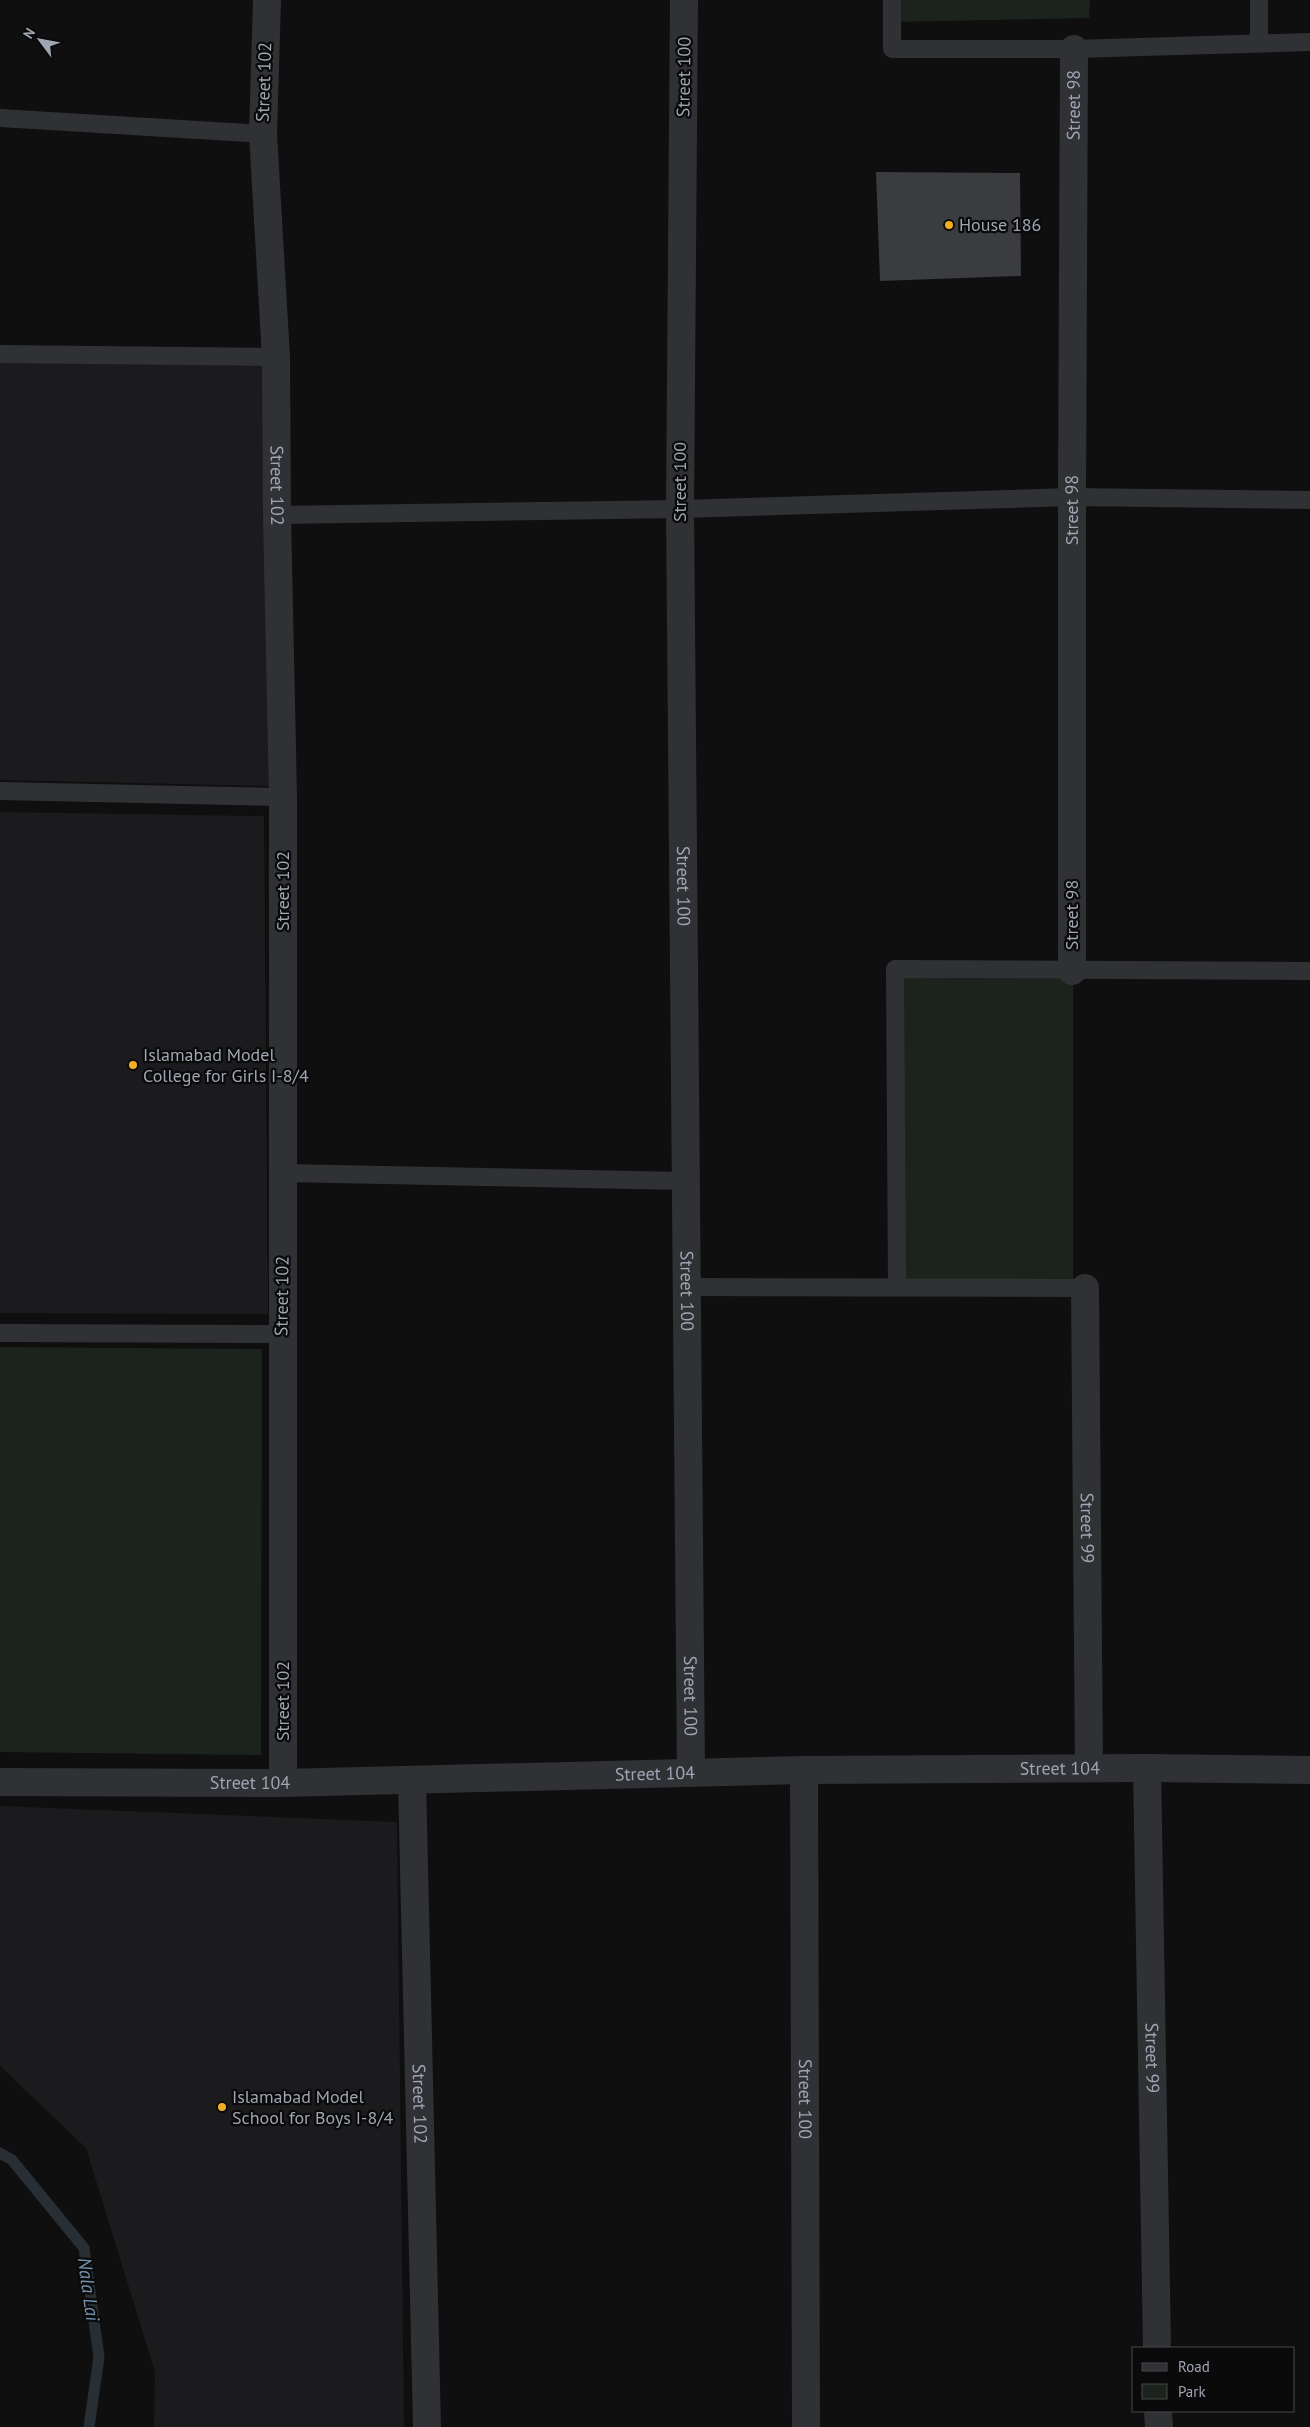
<svg xmlns="http://www.w3.org/2000/svg" width="1310" height="2427" viewBox="0 0 1310 2427" font-family="'PT Sans',sans-serif">
  <rect width="100%" height="100%" fill="#0f0f10"/>
  <path fill="#1b1b1d" d="M274,348L273,786L0,780V352Z
    M0,812L264,816L268,1314L0,1313Z
    M0,1806L397,1822L404,2427H154L155,2372L86,2148L0,2066Z"/>
  <path fill="#1b231c" d="M893,0H1090L1089,18L893,22Z
    M901,978L1073,979V1281L901,1279Z
    M0,1347L262,1349L261,1755L0,1752Z"/>
  <g fill="none" stroke-linecap="round" stroke-linejoin="round">
    <path stroke="#272f35" stroke-width="11" d="M0,2153L12,2160L84,2248L99,2357L89,2427"/>
  </g>
  <path fill="#3b3c40" d="M876,172L1020,173L1021,276L880,281Z"/>
  <g fill="none" stroke-linecap="round" stroke-linejoin="round">
    <path stroke="#303135" stroke-width="18" d="M892,0V49H1074L1310,42
      M1259,0V44
      M0,118L263,134
      M0,354L276,357
      M277,515L680,509L1072,497L1310,500
      M0,791L283,797
      M284,1173L684,1181
      M686,1287L1085,1288
      M897,1287L895,969L1310,971
      M0,1333L282,1334"/>
    <g stroke="#303135" stroke-width="28">
      <path id="s1" d="M267,0L263,134L276,357L277,515L283,797V1783"/>
      <path id="s2" d="M684,0L680,509L691,1773"/>
      <path id="s3" d="M1072,971V497L1074,49"/>
      <path id="s4" d="M1085,1288L1089,1768"/>
      <path id="s5" d="M1147,1768L1157,2348"/>
      <path id="s6" d="M804,1770L806,2427"/>
      <path id="s7" d="M412,1780L427,2427"/>
      <path id="s8" d="M0,1782L283,1783L804,1770L1147,1768L1310,1770"/>
      <path d="M1158,2411L1159,2427"/>
    </g>
  </g>
  <g fill="#f3ae24" stroke="#0a0a0b" stroke-width="2">
    <circle cx="949" cy="225" r="5"/>
    <circle cx="133" cy="1065" r="5"/>
    <circle cx="222" cy="2107" r="5"/>
  </g>
  <g text-anchor="middle" stroke-width="4.5" stroke-linejoin="round" paint-order="stroke">
    <g font-size="18" fill="#9fa5b1" stroke="#0a0a0b">
      <text transform="translate(684 77) rotate(-89)" y="6">Street 100</text>
      <text transform="translate(264 82) rotate(-88)" y="6">Street 102</text>
      <text dy="6" stroke="none"><textPath href="#s3" startOffset="866">Street 98</textPath></text>
      <text transform="translate(680 482) rotate(-90)" y="6">Street 100</text>
      <text dy="6" stroke="none"><textPath href="#s1" startOffset="486">Street 102</textPath></text>
      <text dy="6" stroke="none"><textPath href="#s3" startOffset="461">Street 98</textPath></text>
      <text dy="6" stroke="none"><textPath href="#s2" startOffset="886">Street 100</textPath></text>
      <text transform="translate(283 891) rotate(-90)" y="6">Street 102</text>
      <text transform="translate(1072 915) rotate(-90)" y="6">Street 98</text>
      <text dy="6" stroke="none"><textPath href="#s2" startOffset="1291">Street 100</textPath></text>
      <text transform="translate(282 1296) rotate(-89)" y="6">Street 102</text>
      <text dy="6" stroke="none"><textPath href="#s4" startOffset="240">Street 99</textPath></text>
      <text dy="6" stroke="none"><textPath href="#s2" startOffset="1696">Street 100</textPath></text>
      <text transform="translate(283 1701) rotate(-90)" y="6">Street 102</text>
      <text dy="6" stroke="none"><textPath href="#s8" startOffset="1060">Street 104</textPath></text>
      <text dy="6" stroke="none"><textPath href="#s8" startOffset="655">Street 104</textPath></text>
      <text dy="6" stroke="none"><textPath href="#s8" startOffset="250">Street 104</textPath></text>
      <text dy="6" stroke="none"><textPath href="#s5" startOffset="290">Street 99</textPath></text>
      <text dy="6" stroke="none"><textPath href="#s6" startOffset="329">Street 100</textPath></text>
      <text dy="6" stroke="none"><textPath href="#s7" startOffset="324">Street 102</textPath></text>
    </g>
    <g font-size="18" fill="#9fa5b1" stroke="#0a0a0b" text-anchor="start">
      <text x="959" y="231">House 186</text>
      <text x="143" y="1061">Islamabad Model<tspan x="143" dy="21">College for Girls I-8/4</tspan></text>
      <text x="232" y="2103">Islamabad Model<tspan x="232" dy="21">School for Boys I-8/4</tspan></text>
    </g>
    <g font-size="19" font-style="italic" fill="#7593ae" stroke="#0a0a0b">
      <text transform="translate(89 2289) rotate(82)" y="7">Nala Lai</text>
    </g>
  </g>
  <rect x="1132" y="2347" width="162" height="65" fill="#0a0a0b" stroke="#46484d"/>
  <rect x="1142" y="2363" width="25" height="8" fill="#303135" stroke="#46484d"/>
  <text x="1178" y="2372" font-size="15" fill="#9fa5b1">Road</text>
  <rect x="1142" y="2384" width="25" height="15" fill="#1b231c" stroke="#46484d"/>
  <text x="1178" y="2397" font-size="15" fill="#9fa5b1">Park</text>
  <g transform="translate(40 40) rotate(302)" stroke="#0a0a0b" stroke-width="4" paint-order="stroke">
  <path d="M0-4L9 19L0 12L-9 19Z" fill="#9fa5b1"/>
  <text y="-8" font-size="14" font-weight="bold" text-anchor="middle" fill="#9fa5b1">N</text>
  </g>
</svg>
